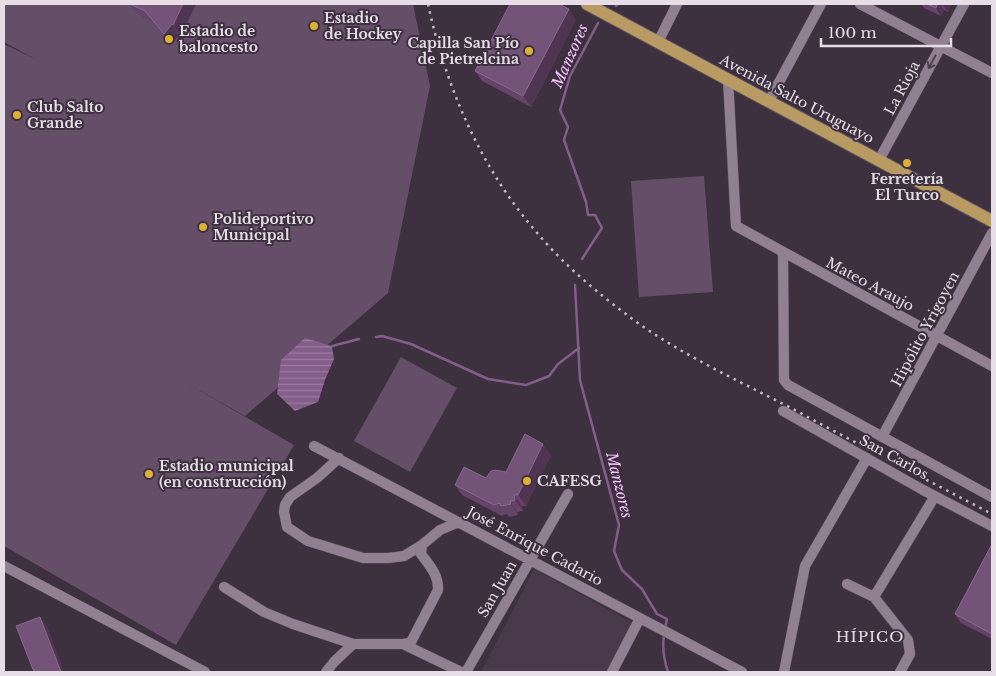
<svg xmlns="http://www.w3.org/2000/svg" width="996" height="676" viewBox="0 0 996 676" font-family="'Libre Baskerville',serif">
  <defs>
    <pattern id="water-rules" width="6" height="5" patternUnits="userSpaceOnUse" patternTransform="scale(1.25)"><rect width="6" height="5" fill="#845e8a"/><path d="M0 2.5h6" fill="none" stroke="#9b7ca0"/></pattern>
  </defs>
  <rect width="100%" height="100%" fill="#3d303f"/>
  <path fill="#4a394d" d="M534,569L633,623L607,672H485L482,670Z"/>
  <path fill="#654e68" d="M4,4H413L430,86L388,293L245,416L183,381L294,445L176,645L4,546V44L37,60L4,42Z
    M704,176L713,292L639,297L631,181Z
    M401,357L457,388L410,472L354,441Z"/>
  <path fill="url(#water-rules)" d="M305,338L332,346L334,359L325,380L318,402L295,411L277,394L281,360Z"/>
  <g fill="none" stroke-linecap="round" stroke-linejoin="round">
    <path stroke="#845e8a" stroke-width="2.5" d="M616,6L618,4
      M582,259L602,228L595,215H588L586,202L564,140L568,127L560,110L570,76L598,23
      M575,285L580,380L619,525L614,551L622,570L642,589L657,614L667,619L665,629
      M376,337L382,336L411,344L488,379L526,385L549,376L558,364L579,348
      M332,346L359,339
      M664,635C662,648 664,660 668,672"/>
    <defs>
      <path id="minor" d="M860,4L992,73
        M658,42L677,4
        M728,79L736,226L992,366
        M769,101L821,4
        M879,160L964,4
        M783,253L784,380L788,385L992,497
        M783,411L923,490L992,526
        M882,437L992,233
        M314,446L742,672
        M339,458L317,478L290,497L285,505L284,512L287,527L308,541L363,558H388L404,556L422,545
        M4,566L205,672
        M847,584L874,597
        M224,587L264,612L293,624L353,644H403L461,672
        M403,644L411,642L438,590C439,575 429,565 421,554L422,545L440,530L459,522
        M326,672L334,662L353,644
        M466,672L568,494
        M612,672L640,618
        M784,672L805,566L867,458
        M900,672L910,654L908,640L874,597L935,496"/>
      <path id="major" d="M587,4L992,221"/>
    </defs>
    <use href="#minor" stroke="#5a4f5c" stroke-width="11"/>
    <use href="#major" stroke="#5a4f5c" stroke-width="14"/>
    <use href="#minor" stroke="#908092" stroke-width="10"/>
    <use href="#major" stroke="#b89a63" stroke-width="12"/>
    <path stroke="#c5bbc6" stroke-width="2.5" stroke-dasharray="2.5 5" stroke-linecap="butt" d="M428,4C446,88 482,171 539,235C565,266 599,294 631,318C680,354 737,380 791,408C858,444 925,479 992,514"/>
  </g>
  <path fill="#66446a" d="M130,4H196L181,36L179,35L171,45L153,22L137,14Z
    M921,4H952L948,12L944,10L941,16L924,8Z
    M576,20L531,107L482,81L475,71Z
    M551,455L526,506H522L523,511L517,512L518,515L509,517L507,514L502,516L462,495L455,485L486,478L506,472Z
    M992,544V639L961,623L955,614Z"/>
  <path fill="#503553" d="M183,4H196L181,36L173,25Z
    M938,4H940L944,10L941,16L936,8Z
    M942,4H952L948,12Z
    M569,9L576,20L531,107L523,96Z
    M172,24L179,35L171,45L164,34Z
    M543,444L551,455L526,506L518,495Z
    M514,495L522,506L523,511L515,500Z
    M510,501L517,512L518,515L511,504Z
    M40,617L48,628L64,672H61Z
    M4,666L6,672H4Z"/>
  <path fill="#735478" stroke="#856a89" d="M130,4H183L173,25L172,24L164,34L145,11Z
    M510,4H559L569,9L523,96L475,71Z
    M927,4H938L936,8Z
    M525,434L543,444L518,495H514L515,500L510,501L511,504L501,506L500,503L494,505L455,485L464,467L486,478L491,471L495,470L506,472Z
    M992,544V634L955,614Z
    M40,617L61,672H34L16,626Z"/>
  <defs><path id="oneway-shaft" d="M-6 0H5M1.5-3L5.5 0L1.5 3" fill="none" stroke-width="1.6" stroke-linecap="round" stroke-linejoin="round" transform="scale(1.25)"/></defs>
  <use stroke="#4e4050" href="#oneway-shaft" transform="translate(932 62) rotate(118)"/>
  <g fill="#deb133" stroke="#3d303f" stroke-width="2">
    <circle cx="314" cy="26" r="5"/>
    <circle cx="169" cy="39" r="5"/>
    <circle cx="529" cy="51" r="5"/>
    <circle cx="17" cy="115" r="5"/>
    <circle cx="907" cy="163" r="5"/>
    <circle cx="203" cy="227" r="5"/>
    <circle cx="149" cy="474" r="5"/>
    <circle cx="527" cy="481" r="5"/>
  </g>
  <g text-anchor="middle" stroke-width="4" stroke-linejoin="round" paint-order="stroke">
    <g font-size="14" font-weight="bold" fill="#e6dde7" stroke="#3d303f" text-anchor="start">
      <text x="324" y="23">Estadio<tspan x="324" dy="16">de Hockey</tspan></text>
      <text x="179" y="36">Estadio de<tspan x="179" dy="16">baloncesto</tspan></text>
      <text x="519" y="48" text-anchor="end">Capilla San Pío<tspan x="519" dy="16">de Pietrelcina</tspan></text>
      <text x="27" y="112">Club Salto<tspan x="27" dy="16">Grande</tspan></text>
      <text x="907" y="184" text-anchor="middle">Ferretería<tspan x="907" dy="16">El Turco</tspan></text>
      <text x="213" y="224">Polideportivo<tspan x="213" dy="16">Municipal</tspan></text>
      <text x="159" y="471">Estadio municipal<tspan x="159" dy="16">(en construcción)</tspan></text>
      <text x="537" y="486">CAFESG</text>
    </g>
    <g font-size="14" fill="#e6dde7" stroke="#3d303f">
      <text transform="translate(902 88) rotate(-62)" y="5">La Rioja</text>
      <text transform="translate(797 99) rotate(28)" y="5">Avenida Salto Uruguayo</text>
      <text transform="translate(870 284) rotate(28)" y="5">Mateo Araujo</text>
      <text transform="translate(925 329) rotate(-62)" y="5">Hipólito Yrigoyen</text>
      <text transform="translate(894 457) rotate(29)" y="5">San Carlos</text>
      <text transform="translate(535 546) rotate(28)" y="5">José Enrique Cadario</text>
      <text transform="translate(497 589) rotate(-60)" y="5">San Juan</text>
    </g>
    <g font-size="15" font-style="italic" fill="#f6c7fd" stroke="#3d303f">
      <text transform="translate(570 56) rotate(-66)" y="5">Manzores</text>
      <text transform="translate(619 485) rotate(76)" y="5">Manzores</text>
    </g>
    <g font-size="15" letter-spacing="1" fill="#e6dde7" stroke="#3d303f">
      <text x="870" y="642">HÍPICO</text>
    </g>
  </g>
  <rect width="996" height="676" fill="none" stroke="#e6dde7" stroke-width="10"/>
  <path d="M821 38v8h130v-8" fill="none" stroke="#e6dde7" stroke-width="2.5"/>
  <text x="828" y="38" font-size="15" fill="#e6dde7" stroke="#3d303f" stroke-width="4" paint-order="stroke">100 m</text>
</svg>
